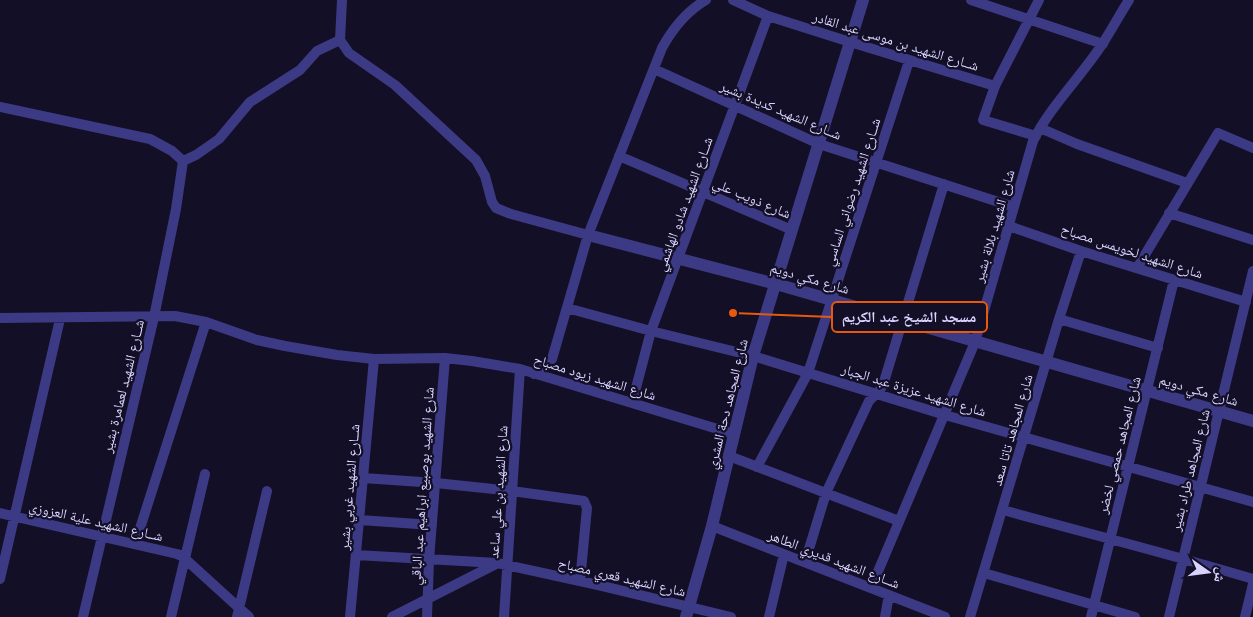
<svg xmlns="http://www.w3.org/2000/svg" width="1253" height="617" viewBox="0 0 1253 617" font-family="Arial,'Noto Naskh Arabic',sans-serif">
  <rect width="100%" height="100%" fill="#130f26"/>
  <g fill="none" stroke-linecap="round" stroke-linejoin="round">
    <path stroke="#3d3a85" stroke-width="10" d="M342,0L340,40L349,53L395,85L476,160L485,176L492,202L496,208L511,214L588,235
      M733,0L768,16L850,42L995,86
      M971,0L1103,44
      M654,69L819,144L1014,207
      M0,107L150,139L172,151L183,161
      M1040,128L1077,144L1187,183
      M1036,136L983,120L995,86L1039,0
      M619,156L792,230
      M183,161L196,155L219,139L250,102L300,70L317,51L340,40
      M1169,213L1253,240
      M1009,226L1081,251L1246,302
      M1137,268L1218,133L1253,148
      M567,308L651,331L753,356L945,415L1253,502
      M0,318L175,316L206,322L257,340L285,346L337,355L374,359L445,358L472,361L520,369L734,434
      M1059,319L1158,348
      M534,374L541,371L552,359L588,235L662,48C673,28 687,11 706,0
      M632,403L651,331L768,16
      M729,456L899,521
      M757,467L808,373L909,61
      M363,478L436,483L512,491L584,501L587,508L580,581
      M1003,510C1086,533 1170,554 1253,579
      M0,513L177,554L182,556L249,617
      M360,520L432,525
      M712,526L945,617
      M135,544L206,322
      M356,555L497,563L598,585L731,617
      M805,562L826,493L869,401L880,390L883,385L944,184
      M984,573L1135,617
      M0,579L60,319
      M871,588L975,342L1033,141C1051,105 1081,77 1103,43C1112,29 1120,14 1129,0
      M83,617L154,317L176,209L183,161
      M171,617L205,474
      M237,617L267,491
      M350,617L374,359
      M392,617L496,564
      M427,617L429,560L445,358
      M504,617L520,369
      M769,617L784,554
      M885,617L889,595
      M970,617L1059,319L1081,251
      M1091,617L1174,280
      M1169,617L1253,271
      M1245,617L1253,584"/>
    <path stroke="#3d3a85" stroke-width="12" d="M588,235L776,284L1253,421
      M686,617L712,526L753,356L863,0"/>
  </g>
  <g text-anchor="middle" stroke-width="4.5" stroke-linejoin="round" paint-order="stroke">
    <g font-size="14" fill="#d9d4ff" stroke="#130f26">
      <text transform="translate(896 41) rotate(17)" y="5">شــارع الشهيد بن موسى عبد القادر</text>
      <text transform="translate(781 110) rotate(23)" y="5">شــارع الشهيد كديدة بشير</text>
      <text transform="translate(852 192) rotate(-72)" y="5">شــارع الشهيد رضواني الساسي</text>
      <text transform="translate(752 198) rotate(23)" y="5">شارع ذويب علي</text>
      <text transform="translate(684 204) rotate(-70)" y="5">شــارع الشهيد شادو الهاشمي</text>
      <text transform="translate(994 226) rotate(-74)" y="5">شارع الشهيد بلالة بشير</text>
      <text transform="translate(1132 251) rotate(18)" y="5">شارع الشهيد لخويمس مصباح</text>
      <text transform="translate(810 278) rotate(16)" y="5">شارع مكي دويم</text>
      <text transform="translate(595 377) rotate(17)" y="5">شارع الشهيد زيود مصباح</text>
      <text transform="translate(123 386) rotate(-76)" y="5">شــارع الشهيد لعمامرة بشير</text>
      <text transform="translate(914 390) rotate(17)" y="5">شارع الشهيد عزيزة عبد الجبار</text>
      <text transform="translate(1199 390) rotate(16)" y="5">شارع مكي دويم</text>
      <text transform="translate(727 404) rotate(-76)" y="5">شارع المجاهد دحة المشري</text>
      <text transform="translate(1012 430) rotate(-74)" y="5">شارع المجاهد تاتا سعد</text>
      <text transform="translate(1119 445) rotate(-76)" y="5">شارع المجاهد حمصي لخضر</text>
      <text transform="translate(1190 470) rotate(-76)" y="5">شارع المجاهد طراد بشير</text>
      <text transform="translate(422 486) rotate(-86)" y="5">شارع الشهيد بوصبيع ابراهيم عبد الباقي</text>
      <text transform="translate(349 487) rotate(-85)" y="5">شــارع الشهيد غربي بشير</text>
      <text transform="translate(498 492) rotate(-86)" y="5">شارع الشهيد بن علي ساعد</text>
      <text transform="translate(96 521) rotate(13)" y="5">شــارع الشهيد علية العزوزي</text>
      <text transform="translate(834 559) rotate(21)" y="5">شــارع الشهيد قديري الطاهر</text>
      <text transform="translate(622 577) rotate(13)" y="5">شارع الشهيد قعري مصباح</text>
    </g>
  </g>
  <path fill="none" stroke="#e8590c" stroke-width="2" d="M733 313L832 317"/>
  <circle fill="#e8590c" stroke="#130f26" stroke-width="2" cx="733" cy="313" r="5"/>
  <rect fill="#130f26" stroke="#e8590c" stroke-width="2" x="832" y="302" width="155" height="30" rx="5"/>
  <g font-size="15" text-anchor="middle" font-weight="bold" fill="#d9d4ff">
    <text x="909" y="322">مسجد الشيخ عبد الكريم</text>
  </g>
  <g transform="translate(1208 572) rotate(104)" stroke="#130f26" stroke-width="4" paint-order="stroke">
  <path d="M0-4L9 19L0 12L-9 19Z" fill="#d9d4ff"/>
  <text y="-8" font-size="14" font-weight="bold" text-anchor="middle" fill="#d9d4ff">ش</text>
  </g>
</svg>
